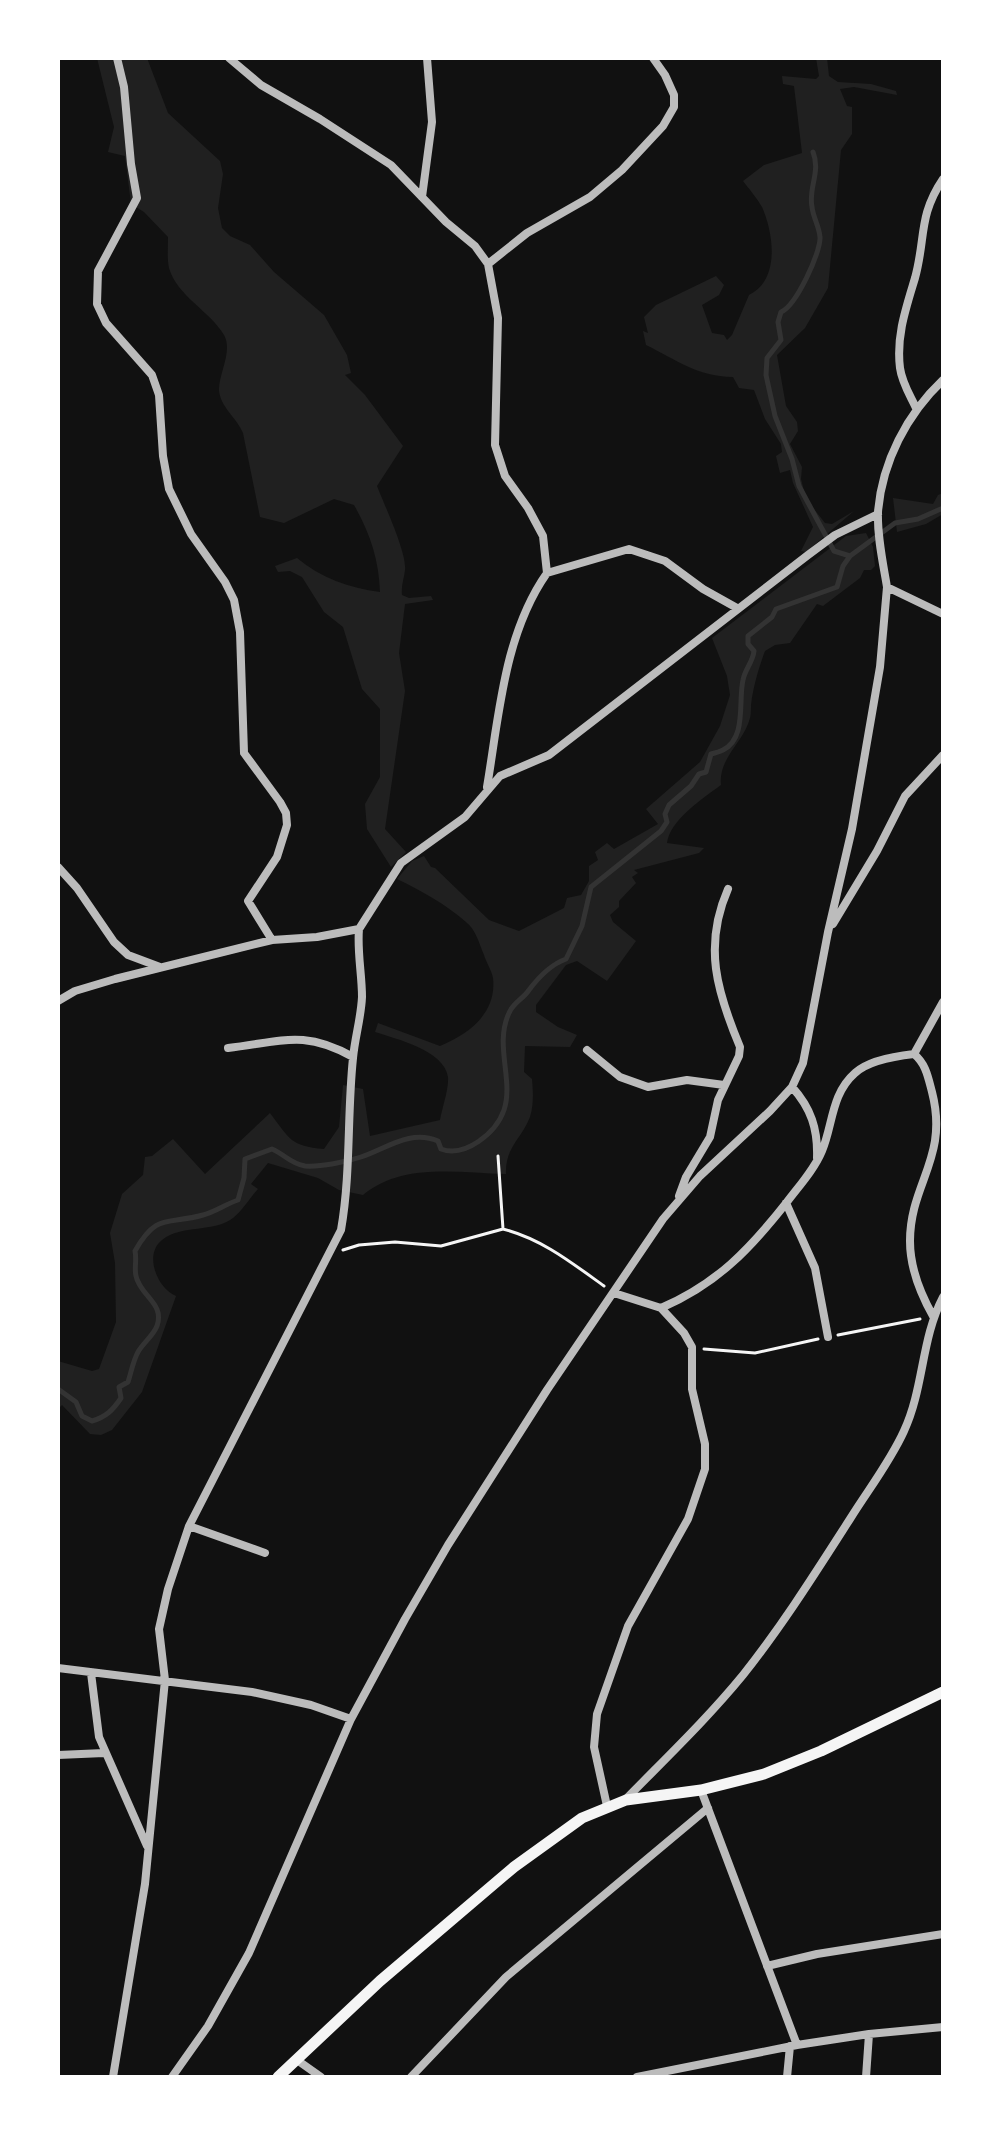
<svg xmlns="http://www.w3.org/2000/svg" width="1001" height="2135" viewBox="0 0 1001 2135" font-family="'Exo 2',sans-serif">
  <rect width="100%" height="100%" fill="#111"/>
  <path fill="#202020" d="M97,58H147L168,113L220,161L223,174L218,208L222,228L230,236L250,245L274,272L324,315L347,355L351,373L345,375L365,395L403,446L377,486C384,504 407,553 405,570C404,579 401,585 402,595L409,598L431,596L433,600L405,604L399,653L405,691L385,829L406,852L391,867L367,829L365,804L380,777V709L362,689L343,627L324,612L302,577L290,571L278,572L275,566L297,558C321,578 349,588 380,592C379,560 370,533 354,505L334,499L284,523L260,517L243,433C237,418 220,407 219,390C219,373 233,351 224,335C210,311 177,296 169,268C167,259 168,247 168,237L144,212L131,204L125,156L108,152L114,127Z
    M816,58H827L829,76L838,82L871,84L896,91L897,95L854,87L840,89L847,106L852,107V134L841,150L828,288L805,328L777,355L786,406L797,422L798,431L790,444L802,467L801,479L806,499L825,523L832,524L854,511L806,552L801,551L813,527L793,483L790,470L780,473L776,456L782,452L781,444L765,419L754,390L739,388L733,377C696,376 677,360 646,345L643,331L648,333L644,317L656,305L716,276L724,285L719,295L702,305L712,333L724,335L727,340L732,335L749,295C780,280 774,234 762,207C757,198 749,189 743,181L764,165L802,153L794,86L783,84L782,76L816,79L819,76Z
    M943,493V514L926,524L897,532L893,498L933,504L938,495Z
    M866,533L873,547L875,566L871,570H864L860,578L823,606L817,604L790,643L775,645L765,651C759,667 753,687 751,705C751,708 751,715 750,718C744,742 718,758 721,785C702,799 670,820 667,843L704,848L699,853L634,870L638,873L632,877L636,883L619,901V907L610,915L613,922L636,941L607,981L577,961L566,965L536,1005V1012L558,1027L577,1035L570,1047L525,1046L524,1072L532,1079C533,1091 534,1104 530,1117C521,1140 505,1147 506,1174C458,1173 403,1162 363,1195L339,1190L318,1178L268,1163L251,1184L258,1189C250,1198 243,1210 233,1218C214,1233 182,1224 162,1240C143,1255 158,1289 176,1296L142,1392L112,1430L101,1435L90,1434L62,1405L58,1409V1361L92,1371L99,1369L116,1322L115,1263L110,1233L122,1194L143,1175L145,1157L152,1156L173,1139L205,1174L270,1113C290,1139 290,1146 324,1149L339,1127L343,1085L363,1089L370,1136L440,1120C442,1108 449,1089 448,1077C444,1050 396,1039 375,1032L378,1023L440,1046C469,1034 497,1013 493,978C492,971 486,962 484,955C479,943 476,930 466,922C447,905 420,890 397,879L412,861L424,856L431,867L435,868L489,920L519,931L564,908L567,898L581,895L589,881V866L598,860L595,852L607,843L614,849L658,824L646,809L700,762L720,726L730,695L727,676L712,638L846,536Z"/>
  <g fill="none" stroke-linecap="round" stroke-linejoin="round">
    <path stroke="#333" stroke-width="5" d="M813,152C821,172 808,188 812,207C813,217 819,226 820,237C821,252 796,306 781,312L778,322L781,340L767,358L766,375L775,416L792,459L799,486L834,551L850,556
      M58,1389L76,1402L82,1416L92,1421C106,1417 113,1410 121,1398L119,1387L128,1382C131,1373 133,1361 138,1352C143,1343 153,1336 157,1326C165,1303 140,1296 136,1276C134,1268 137,1260 135,1251C157,1212 168,1225 203,1215C215,1212 226,1204 238,1200L244,1178L245,1159L272,1149C284,1154 291,1164 305,1166C321,1167 346,1162 361,1157C386,1149 410,1129 438,1141L441,1149C465,1158 496,1133 504,1110C514,1080 494,1045 509,1013C513,1003 523,999 529,990C538,978 552,964 566,959L582,926L591,887L661,831L667,822L665,814L669,805L691,786L699,774L706,772L711,754C715,753 719,752 723,750C747,738 738,701 743,680C745,669 753,662 754,651L748,644V636L772,617L776,609L837,587L843,566L850,556L895,523L918,519L943,508"/>
    <path stroke="#f5f5f5" stroke-width="3" d="M498,1156L503,1229C542,1239 572,1263 604,1286
      M343,1250L359,1245L395,1242L441,1246L503,1229
      M838,1335L920,1319
      M704,1349L755,1353L818,1339"/>
    <path stroke="#bcbcbc" stroke-width="8" d="M117,58L124,87L131,164L137,198L98,271L97,304L106,323L152,375L159,395L163,456L169,489L191,534L225,582L234,600L240,632L244,753L280,802L286,813L287,825L277,857L248,901L272,940
      M229,58L261,85L320,119L391,165L446,222L475,246L488,264L498,318L495,445L505,476L528,508L543,536L547,573C504,634 499,716 487,787
      M422,197L432,122L427,58
      M488,264L527,233L590,197L622,170L663,126L674,107V95L665,75L653,58
      M943,380C907,414 882,462 878,512C877,536 883,563 887,587L943,614
      M916,408C910,395 902,383 900,368C896,336 906,308 915,278C926,238 918,216 943,179
      M547,573L629,549L665,561L703,589L737,608
      M58,867L77,888L114,942L128,955L160,967
      M833,924L877,851L905,796L943,755
      M58,1001L75,991L115,979L272,940L317,937L359,929L401,863L465,817L500,776L549,755L808,555L835,535L878,514
      M228,1048C281,1042 303,1029 353,1057
      M587,1050L620,1077L648,1087L687,1080L724,1085
      M792,1087C811,1108 818,1129 817,1158
      M679,1196L686,1177L710,1137L718,1100L739,1056L740,1047C717,992 703,946 728,889
      M786,1203L815,1268L828,1337
      M661,1308C717,1284 750,1249 787,1202C799,1186 814,1170 822,1151C833,1125 831,1094 855,1073C869,1060 896,1056 914,1054
      M933,1316C920,1293 910,1268 910,1241C910,1183 949,1158 932,1092C928,1077 926,1064 914,1054L943,1002
      M189,1526L265,1553
      M58,1668L252,1692L311,1705L351,1719
      M91,1673L99,1737L147,1846
      M58,1755L104,1753
      M701,1790L797,2045
      M626,1799C666,1758 707,1719 743,1675C782,1626 816,1572 850,1519C868,1490 890,1462 904,1431C924,1388 921,1339 943,1297
      M607,1806L594,1747L597,1714L628,1626L688,1519L705,1469V1444L692,1389V1347L684,1333L661,1308L614,1293
      M767,1966L817,1954L943,1934
      M297,2060L321,2077
      M113,2077L145,1884L165,1680L159,1629L168,1589L189,1526L341,1230C351,1173 347,1115 353,1058C355,1037 361,1018 362,997C362,974 357,952 359,929
      M172,2077L208,2026L249,1953L351,1719L405,1619L448,1545L547,1390L663,1219L700,1176L770,1111L792,1087L803,1063L828,932L852,829L880,667L887,587
      M411,2077L506,1977L708,1808
      M637,2077L797,2045L869,2034L943,2027
      M787,2077L790,2046
      M866,2077L869,2034"/>
    <path stroke="#f5f5f5" stroke-width="11" d="M278,2077L380,1981L514,1867L582,1818L626,1800L701,1790L764,1774L821,1751L943,1692"/>
  </g>
  <rect width="1001" height="2135" fill="none" stroke="#ffffff" stroke-width="120"/>
</svg>
